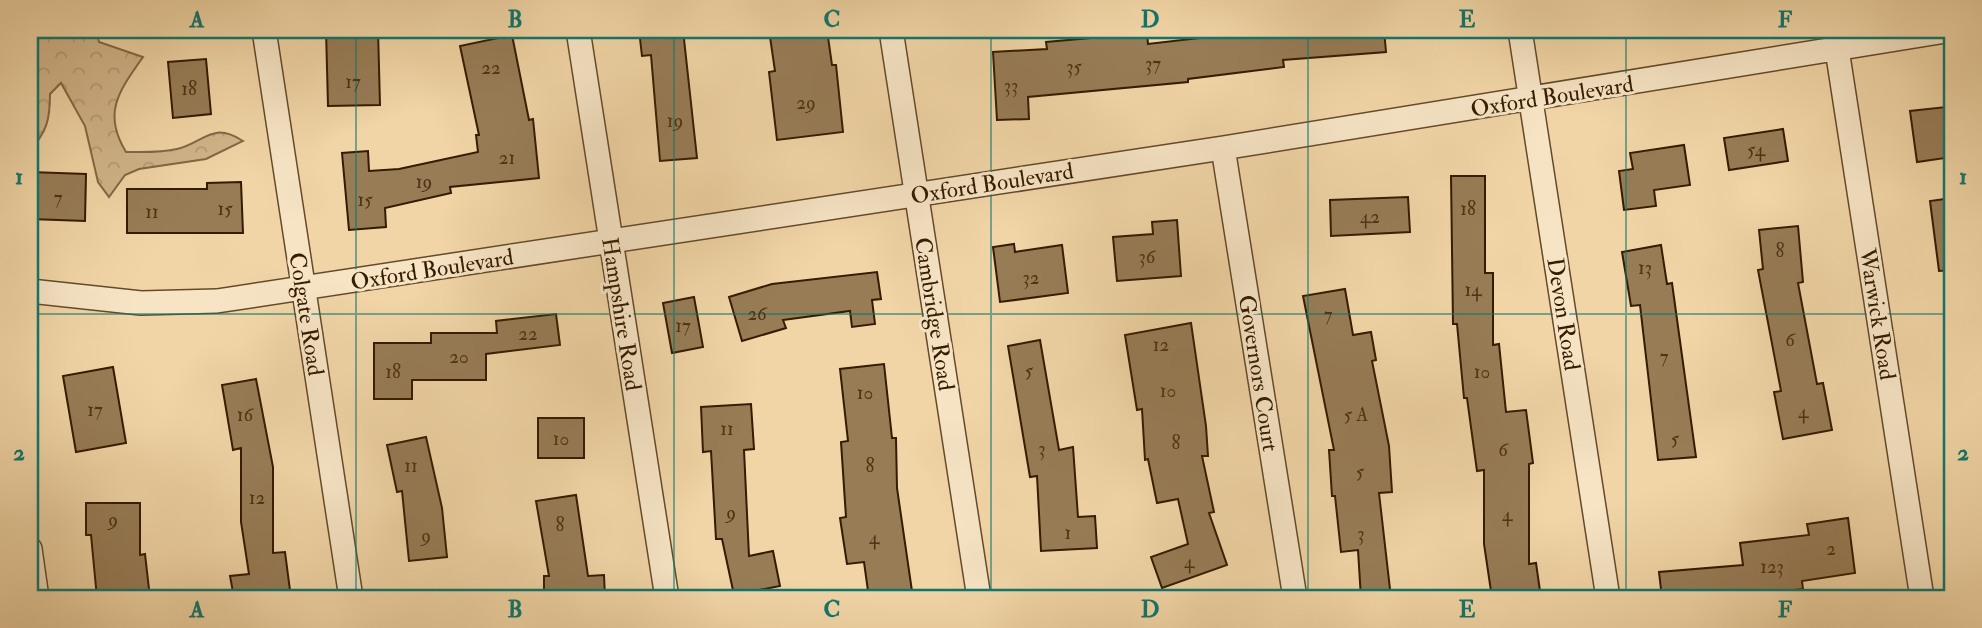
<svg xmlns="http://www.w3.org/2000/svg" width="1982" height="628" viewBox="0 0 1982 628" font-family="'IM FELL Double Pica',serif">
  <defs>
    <pattern id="forest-crowns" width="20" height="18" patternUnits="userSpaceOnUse" patternTransform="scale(1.75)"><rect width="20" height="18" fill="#d1b58a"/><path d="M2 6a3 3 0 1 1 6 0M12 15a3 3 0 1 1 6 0" fill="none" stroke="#b49b75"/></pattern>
  </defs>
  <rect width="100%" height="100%" fill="#f1d5a6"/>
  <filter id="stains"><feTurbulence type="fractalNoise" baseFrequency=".00286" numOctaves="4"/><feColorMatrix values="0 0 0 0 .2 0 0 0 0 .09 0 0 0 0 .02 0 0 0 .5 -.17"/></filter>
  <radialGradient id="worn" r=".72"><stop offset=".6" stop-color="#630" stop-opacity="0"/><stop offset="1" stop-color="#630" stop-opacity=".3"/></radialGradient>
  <path fill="url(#forest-crowns)" stroke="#836845" stroke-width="2" d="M30,30H96L99,42L143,57C119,91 102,113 126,152C142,152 161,153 177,149C205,142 212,121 243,141L206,159L139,169L125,175L109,197L98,182L85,126L61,83L50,94C50,119 47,132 30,150V85L36,76L30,77Z"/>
  <path fill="#977c56" stroke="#351b00" stroke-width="2" d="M326,30H378L380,105L328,106Z
    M639,30H683L697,158L660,161L651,55L642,56Z
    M769,30H827L832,65H836L843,132L777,140L769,72L775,71Z
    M1269,30H1384L1386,52L1283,60L1284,67L1188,79V82L1028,97L1029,119L997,120L993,52L1047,49L1046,42L1147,33L1148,44Z
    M512,35L529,120L533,119L539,178L450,187L451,193L385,208L386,227L349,230L342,153L368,151L369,171L399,169L478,152L476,135H479L460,46Z
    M206,59L211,114L173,118L168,62Z
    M1946,107L1952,157L1917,162L1910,111Z
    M1783,129L1788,161L1729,170L1724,138Z
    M1684,145L1690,185L1654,190L1656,206L1624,210L1619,171L1633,169L1630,153Z
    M30,172L86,174L85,221L30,219Z
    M1451,176H1485V273H1493V345L1499,344L1506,412L1526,410L1533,463L1529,464V564L1536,563L1541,598H1492L1484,544V470L1477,471L1467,398H1464L1457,324H1453Z
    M241,182L243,233H127V189H207V183Z
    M1408,197L1410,232L1331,236L1330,200Z
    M1952,198V270L1939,271L1930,201Z
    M1177,220L1181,276L1117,281L1113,237L1153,234L1152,222Z
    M1798,226L1803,282L1798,283L1817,384L1823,383L1832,430L1783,439L1774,392L1781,391L1758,270L1763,269L1759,230Z
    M1014,244L1015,252L1062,245L1068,293L1000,302L993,247Z
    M1661,245L1667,284L1672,283L1696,457L1658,460L1640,305L1631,306L1622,252Z
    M877,272L881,299L872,300L875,324L852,327L850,311L783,320L786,328L742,341L729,297L772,284Z
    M1345,289L1353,335L1371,332L1376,360L1372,361L1389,446L1392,492L1379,493L1391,598H1361L1358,550L1341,552L1335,496H1332L1329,450H1334L1303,296Z
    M694,297L703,347L672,353L663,303Z
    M556,314L560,345L486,354V380H412V399H374V343H431V333H497L496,321Z
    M1191,323L1206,426L1208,456H1202L1214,512L1209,513L1227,565L1162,588L1151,557L1188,544L1178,499L1157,503L1148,459L1145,460L1142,409L1137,410L1125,335Z
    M1040,340L1059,450L1073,447L1078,517L1095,516L1097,548L1041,551L1037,476L1030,477L1008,346Z
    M884,364L892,438H896L897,488L913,598H869L864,562L847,564L840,518L846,517L841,442L848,441L840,369Z
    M113,367L126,443L76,452L63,376Z
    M256,379L273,467V553L285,552L291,598H234L230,576L249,574L241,522V448L233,450L222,385Z
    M751,404L754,449L744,450L749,556L773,551L780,586L734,595L722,539H716L711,451L703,452L701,407Z
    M538,418H584V458H538Z
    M426,437L442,508L447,557L409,561L402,491L397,492L387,445Z
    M576,495L588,576L604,575L605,598H544V576H549L536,501Z
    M86,503H140V555L145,554L150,598H97L91,535H86Z
    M1848,518L1855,573L1802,581L1803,589L1726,598H1662L1659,572L1743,565L1740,543L1809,535L1807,524Z"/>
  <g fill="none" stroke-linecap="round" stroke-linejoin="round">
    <defs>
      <path id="street" d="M264,30L351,598
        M578,30L667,598
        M891,30L979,598
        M1520,30L1608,598
        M1834,30L1922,598
        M1223,148L1295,598
        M30,291L141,303L217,301L1223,148L1952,30
        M30,549L37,598"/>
    </defs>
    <use href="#street" stroke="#644a2a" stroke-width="26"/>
    <use href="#street" stroke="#f6e4c5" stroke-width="23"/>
  </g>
  <path fill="none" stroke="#0f766e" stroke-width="2" stroke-opacity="0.55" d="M356,30V598M674,30V598M991,30V598M1308,30V598M1626,30V598M30,314H1952"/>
  <g text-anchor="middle" stroke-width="6" stroke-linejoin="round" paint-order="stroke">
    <g font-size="19" fill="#4e3316">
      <text x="1153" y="70">37</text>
      <text x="1074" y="73">35</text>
      <text x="491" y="74">22</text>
      <text x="353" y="88">17</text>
      <text x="1011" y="92">33</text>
      <text x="189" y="95">18</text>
      <text x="806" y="109">29</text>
      <text x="675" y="127">19</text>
      <text x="1756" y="156">54</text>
      <text x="507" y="164">21</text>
      <text x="424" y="188">19</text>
      <text x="58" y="204">7</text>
      <text x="365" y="206">15</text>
      <text x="225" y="215">15</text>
      <text x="1468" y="215">18</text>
      <text x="152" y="218">11</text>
      <text x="1370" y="223">42</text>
      <text x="1780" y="257">8</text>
      <text x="1147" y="263">36</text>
      <text x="1645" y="274">13</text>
      <text x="1031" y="284">32</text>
      <text x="1473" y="296">14</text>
      <text x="757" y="320">26</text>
      <text x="1328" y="321">7</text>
      <text x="683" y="332">17</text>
      <text x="528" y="340">22</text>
      <text x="1790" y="346">6</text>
      <text x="1161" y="351">12</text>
      <text x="459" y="363">20</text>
      <text x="1664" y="363">7</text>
      <text x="1029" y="377">5</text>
      <text x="393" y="378">18</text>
      <text x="1482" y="378">10</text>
      <text x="1168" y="397">10</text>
      <text x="865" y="399">10</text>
      <text x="95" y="416">17</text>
      <text x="1803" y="418">4</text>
      <text x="245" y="421">16</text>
      <text x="1356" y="421">5 A</text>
      <text x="727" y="435">11</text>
      <text x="561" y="445">10</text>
      <text x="1675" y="445">5</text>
      <text x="1176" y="449">8</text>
      <text x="1042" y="455">3</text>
      <text x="1503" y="456">6</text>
      <text x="411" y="472">11</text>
      <text x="870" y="472">8</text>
      <text x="1360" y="478">5</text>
      <text x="257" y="504">12</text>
      <text x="731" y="519">9</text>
      <text x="1507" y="521">4</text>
      <text x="113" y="526">9</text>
      <text x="560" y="531">8</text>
      <text x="1068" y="539">1</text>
      <text x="1361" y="540">3</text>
      <text x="426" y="542">9</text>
      <text x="874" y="544">4</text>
      <text x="1831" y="555">2</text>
      <text x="1189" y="568">4</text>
      <text x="1772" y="573">123</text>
    </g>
    <g font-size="23" fill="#351b00" stroke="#f6e4c5">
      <text transform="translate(1552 96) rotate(-9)" y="8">Oxford Boulevard</text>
      <text transform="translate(992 183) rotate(-9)" y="8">Oxford Boulevard</text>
      <text transform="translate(432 269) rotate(-9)" y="8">Oxford Boulevard</text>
      <text transform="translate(307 314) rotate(81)" y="8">Colgate Road</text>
      <text transform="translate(622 314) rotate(81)" y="8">Hampshire Road</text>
      <text transform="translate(935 314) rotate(81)" y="8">Cambridge Road</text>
      <text transform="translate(1564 314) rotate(81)" y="8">Devon Road</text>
      <text transform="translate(1878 314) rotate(81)" y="8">Warwick Road</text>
      <text transform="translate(1259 373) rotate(81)" y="8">Governors Court</text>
    </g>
  </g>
  <rect width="1982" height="628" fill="none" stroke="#f1d5a6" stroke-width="77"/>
  <rect x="38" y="38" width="1906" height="552" fill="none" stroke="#0f766e" stroke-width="2.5"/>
  <g font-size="23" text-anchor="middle" font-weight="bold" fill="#0f766e">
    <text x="197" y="27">A</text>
    <text x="515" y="27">B</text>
    <text x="832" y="27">C</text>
    <text x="1150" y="27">D</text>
    <text x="1467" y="27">E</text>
    <text x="1785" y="27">F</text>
    <text x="19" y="184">1</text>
    <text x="1963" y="184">1</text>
    <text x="19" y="460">2</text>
    <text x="1963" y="460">2</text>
    <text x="197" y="617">A</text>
    <text x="515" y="617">B</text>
    <text x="832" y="617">C</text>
    <text x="1150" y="617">D</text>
    <text x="1467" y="617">E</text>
    <text x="1785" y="617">F</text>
  </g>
  <rect width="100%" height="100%" filter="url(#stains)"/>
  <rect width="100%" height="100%" fill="url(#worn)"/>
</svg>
